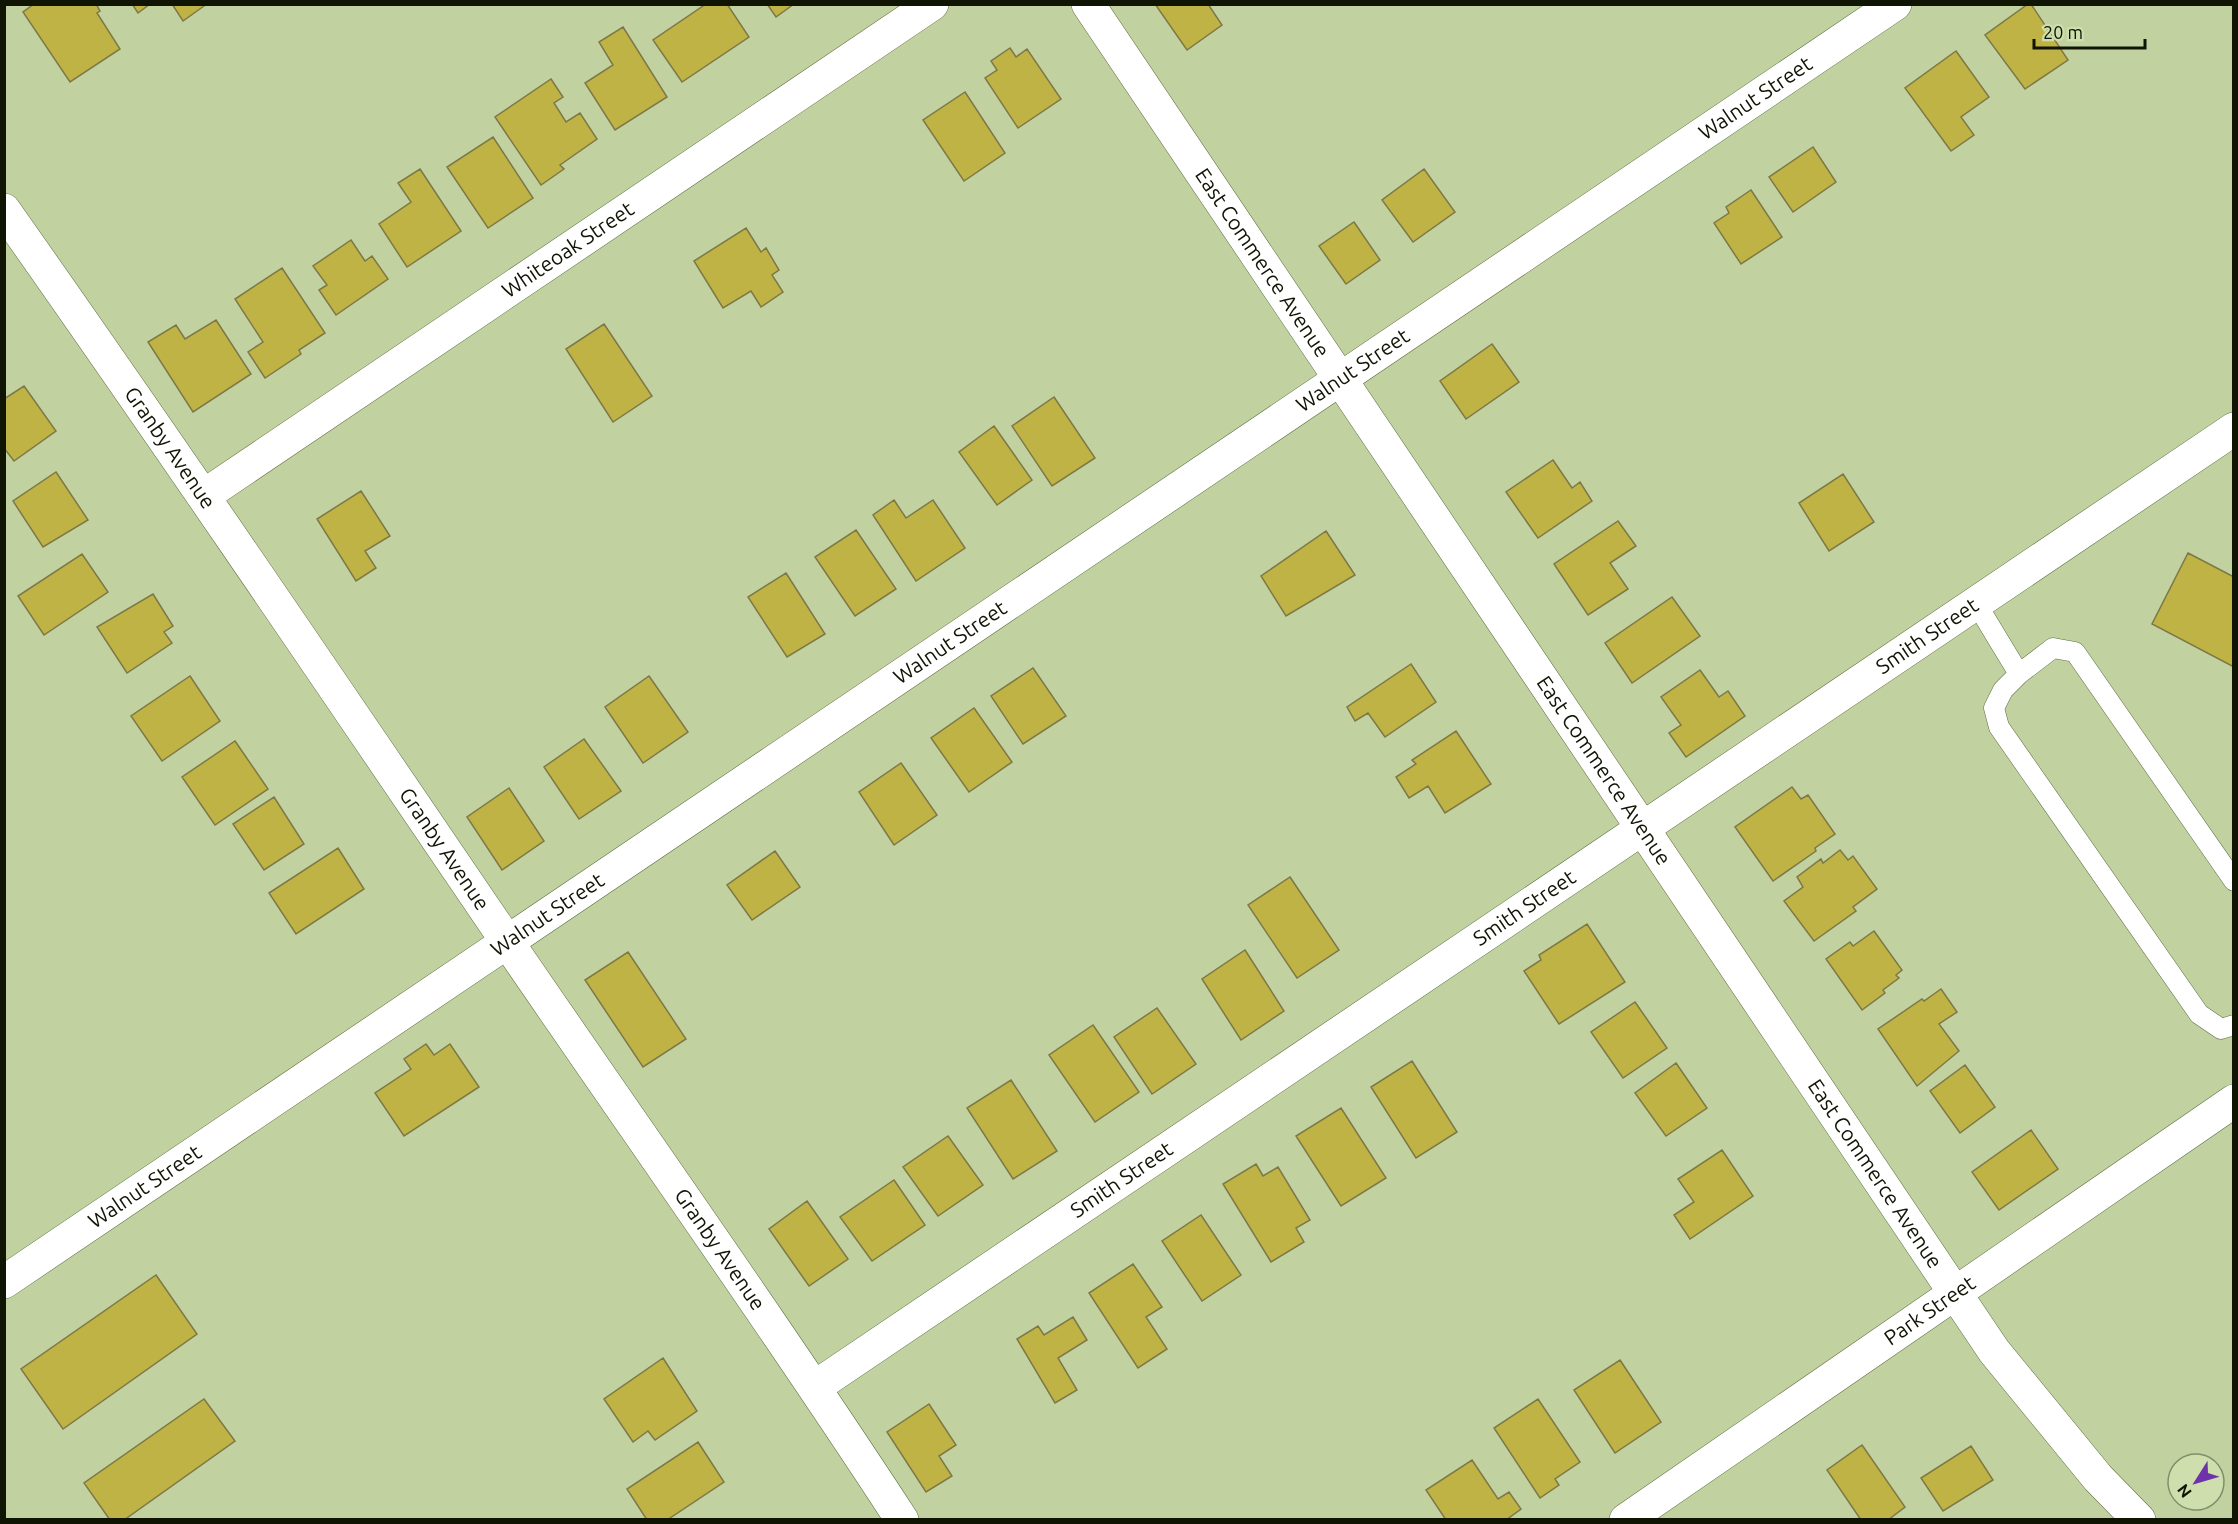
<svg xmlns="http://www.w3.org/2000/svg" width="2238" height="1524" viewBox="0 0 2238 1524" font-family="Ubuntu,sans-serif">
  <rect width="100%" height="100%" fill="#c1d2a0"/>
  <path fill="#bfb345" stroke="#7d7846" stroke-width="1.5" d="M34,4H96L100,11L97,13L120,49L70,82L23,12Z
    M132,4H150L138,13Z
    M172,4H202L204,6L183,21Z
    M706,4H727L749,37L682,82L653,40Z
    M767,4H794L776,17Z
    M1155,4H1208L1222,25L1187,50Z
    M2028,4H2031L2068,60L2025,89L1985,35Z
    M623,27L667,97L615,130L585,83L613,65L599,42Z
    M1010,48L1016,57L1027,49L1061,99L1018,128L985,78L997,70L991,61Z
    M1956,51L1989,97L1961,117L1974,135L1951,151L1905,88Z
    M551,79L563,97L554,103L566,122L580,113L597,139L560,165L564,169L541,185L495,117Z
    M965,92L1005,153L964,181L923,120Z
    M493,137L533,198L488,228L447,167Z
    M1813,147L1836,182L1793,212L1769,177Z
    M420,169L461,231L407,267L379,224L411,202L398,183Z
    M1424,169L1455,212L1413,242L1382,200Z
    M1751,190L1782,237L1741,264L1714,223L1729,213L1726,207Z
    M1354,222L1380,260L1346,284L1319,246Z
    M746,228L761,252L766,248L779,270L772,275L783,292L761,307L751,291L723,308L694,261Z
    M351,240L365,261L372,256L388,279L336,315L319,290L327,285L313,266Z
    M282,268L325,333L299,350L301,354L265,378L248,352L263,342L235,299Z
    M216,320L251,374L193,412L148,342L176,325L185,339Z
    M604,324L652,396L613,422L566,349Z
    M1492,344L1519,382L1466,419L1440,381Z
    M24,386L56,431L14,461L4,448V399Z
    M1054,397L1095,458L1052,486L1012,426Z
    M994,426L1032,480L997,505L959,452Z
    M1553,460L1572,488L1580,482L1592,501L1538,538L1506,492Z
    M56,472L88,520L43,547L13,501Z
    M1843,474L1874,522L1829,551L1799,503Z
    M361,491L390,536L365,551L376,568L356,581L317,519Z
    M894,500L906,518L933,500L965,548L916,581L873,515Z
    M1618,521L1636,546L1610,563L1628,589L1588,615L1554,564Z
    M856,530L896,589L855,616L815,557Z
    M1326,531L1355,575L1286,616L1261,576Z
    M2188,553L2234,577V667L2152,624Z
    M82,554L108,592L44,635L18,596Z
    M786,573L825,634L787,657L748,597Z
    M153,594L173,626L164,632L172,643L127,673L97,627Z
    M1672,597L1700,636L1632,683L1605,643Z
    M1411,664L1436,702L1385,737L1368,713L1355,721L1347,707Z
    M1033,668L1066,716L1023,744L991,696Z
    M1700,670L1719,697L1728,691L1745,716L1686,757L1669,733L1681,725L1661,697Z
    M190,676L220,721L162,761L131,716Z
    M649,676L688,732L643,763L605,707Z
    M974,708L1012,762L969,792L931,738Z
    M1456,731L1491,784L1445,813L1428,786L1409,798L1396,777L1416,764L1412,760Z
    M584,739L621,791L579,819L544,767Z
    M235,741L268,789L215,825L182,777Z
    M901,763L937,815L894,845L859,792Z
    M1792,787L1801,799L1808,795L1835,834L1815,848L1816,851L1773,881L1735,827Z
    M509,788L544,841L502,870L467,817Z
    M274,797L304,844L264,870L233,824Z
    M338,848L364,889L296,934L269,893Z
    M1840,850L1848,860L1853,856L1877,889L1853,907L1856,911L1814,941L1784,901L1803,887L1797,877L1821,859L1823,863Z
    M775,851L800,887L752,920L727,885Z
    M1290,877L1339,950L1297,978L1248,905Z
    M1587,924L1625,982L1559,1024L1524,971L1541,960L1539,955Z
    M1874,931L1902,970L1896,975L1899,978L1883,990L1885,993L1862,1010L1826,959L1850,942L1853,946Z
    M1245,950L1284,1011L1241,1040L1202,979Z
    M628,952L686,1039L643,1067L585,980Z
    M1941,989L1957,1012L1939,1024L1959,1051L1917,1086L1878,1029L1922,999L1924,1001Z
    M1635,1002L1667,1048L1623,1078L1591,1032Z
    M1157,1008L1196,1064L1152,1094L1114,1037Z
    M1093,1025L1139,1092L1095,1122L1049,1055Z
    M426,1044L434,1055L450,1044L479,1087L404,1136L375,1093L411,1069L404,1059Z
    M1412,1061L1457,1132L1416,1158L1371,1087Z
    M1676,1063L1707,1108L1666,1136L1635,1093Z
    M1965,1065L1995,1107L1960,1133L1930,1091Z
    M1011,1080L1057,1151L1013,1179L967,1108Z
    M1341,1108L1386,1178L1341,1206L1296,1136Z
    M2031,1130L2058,1169L1999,1210L1972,1172Z
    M948,1136L983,1185L938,1216L903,1167Z
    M1722,1150L1753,1196L1690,1239L1674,1215L1694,1202L1678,1179Z
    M1256,1164L1263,1176L1278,1167L1310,1220L1296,1228L1304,1242L1271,1262L1223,1184Z
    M894,1180L925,1225L872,1261L840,1217Z
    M807,1201L848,1259L809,1286L769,1229Z
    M1201,1215L1241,1275L1202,1301L1162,1241Z
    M1133,1264L1162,1307L1146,1317L1167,1349L1138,1368L1089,1293Z
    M156,1275L197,1334L63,1429L21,1369Z
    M1073,1317L1087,1340L1058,1358L1077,1390L1055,1403L1017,1339L1038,1326L1044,1335Z
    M663,1358L697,1411L655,1440L648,1431L633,1442L604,1399Z
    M1620,1360L1661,1422L1615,1453L1574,1390Z
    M204,1399L235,1441L124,1520H110L84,1483Z
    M1538,1399L1580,1462L1555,1479L1559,1485L1540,1498L1494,1428Z
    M929,1404L956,1445L939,1456L952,1476L926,1492L887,1432Z
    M698,1442L724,1482L667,1520H647L627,1489Z
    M1862,1445L1905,1507L1888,1520H1861L1827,1470Z
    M1971,1446L1993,1480L1943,1511L1921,1478Z
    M1472,1460L1498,1499L1509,1492L1521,1509L1506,1520H1446L1426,1490Z"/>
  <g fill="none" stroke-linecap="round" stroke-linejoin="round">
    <defs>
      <path id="service" d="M1976,603L2019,674L2003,690L1994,708L1999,727L2199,1014L2221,1029L2234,1025
        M2019,674L2053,648L2075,652L2234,881"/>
      <g id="minor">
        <path id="s1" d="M1088,4L1994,1351L2098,1478L2139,1520"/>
        <path id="s2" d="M4,210C174,451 340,696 506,940C638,1133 774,1324 902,1520"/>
        <path id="s3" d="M205,495L932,4"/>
        <path id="s4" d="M4,1282L1895,4"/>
        <path id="s5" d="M815,1387L2234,429"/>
        <path id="s6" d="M1626,1520L2234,1101"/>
      </g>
    </defs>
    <use href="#service" stroke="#606f41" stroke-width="21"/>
    <use href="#minor" stroke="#606f41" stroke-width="34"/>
    <use href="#service" stroke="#fff" stroke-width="20"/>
    <use href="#minor" stroke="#fff" stroke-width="33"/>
  </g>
  <g text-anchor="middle" stroke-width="4.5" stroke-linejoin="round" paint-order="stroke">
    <g font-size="21" fill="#0f1403" stroke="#cedfad">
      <text dy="7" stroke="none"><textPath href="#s4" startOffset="2114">Walnut Street</textPath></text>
      <text dy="7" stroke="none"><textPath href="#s3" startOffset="438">Whiteoak Street</textPath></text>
      <text dy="7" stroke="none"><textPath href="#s1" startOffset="312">East Commerce Avenue</textPath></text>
      <text dy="7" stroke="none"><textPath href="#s4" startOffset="1628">Walnut Street</textPath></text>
      <text dy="7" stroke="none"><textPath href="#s2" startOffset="290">Granby Avenue</textPath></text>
      <text dy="7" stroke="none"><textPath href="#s5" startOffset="1342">Smith Street</textPath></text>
      <text dy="7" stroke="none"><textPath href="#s4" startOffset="1142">Walnut Street</textPath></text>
      <text dy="7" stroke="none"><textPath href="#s1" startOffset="924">East Commerce Avenue</textPath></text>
      <text dy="7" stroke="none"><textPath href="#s2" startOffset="776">Granby Avenue</textPath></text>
      <text dy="7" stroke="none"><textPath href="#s5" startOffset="856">Smith Street</textPath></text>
      <text dy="7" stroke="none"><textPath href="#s4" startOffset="656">Walnut Street</textPath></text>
      <text dy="7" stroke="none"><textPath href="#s1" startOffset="1410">East Commerce Avenue</textPath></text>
      <text dy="7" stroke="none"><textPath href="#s5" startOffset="370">Smith Street</textPath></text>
      <text dy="7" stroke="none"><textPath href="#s4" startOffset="170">Walnut Street</textPath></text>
      <text dy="7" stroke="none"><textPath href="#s2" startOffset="1262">Granby Avenue</textPath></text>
      <text dy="7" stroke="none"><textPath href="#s6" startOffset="369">Park Street</textPath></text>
    </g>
  </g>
  <rect width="2238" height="1524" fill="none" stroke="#0f1403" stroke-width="12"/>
  <g transform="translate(2196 1482) rotate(233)"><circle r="28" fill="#cedfad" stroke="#828e69" stroke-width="1.5"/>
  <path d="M0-4.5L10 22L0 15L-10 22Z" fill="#6f33a9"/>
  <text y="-9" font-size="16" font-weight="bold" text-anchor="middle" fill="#0f1403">N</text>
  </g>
  <path d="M2034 39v9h111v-9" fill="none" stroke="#0f1403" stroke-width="3"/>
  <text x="2043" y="39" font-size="18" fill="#0f1403" stroke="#cedfad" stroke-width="4.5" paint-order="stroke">20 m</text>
</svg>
